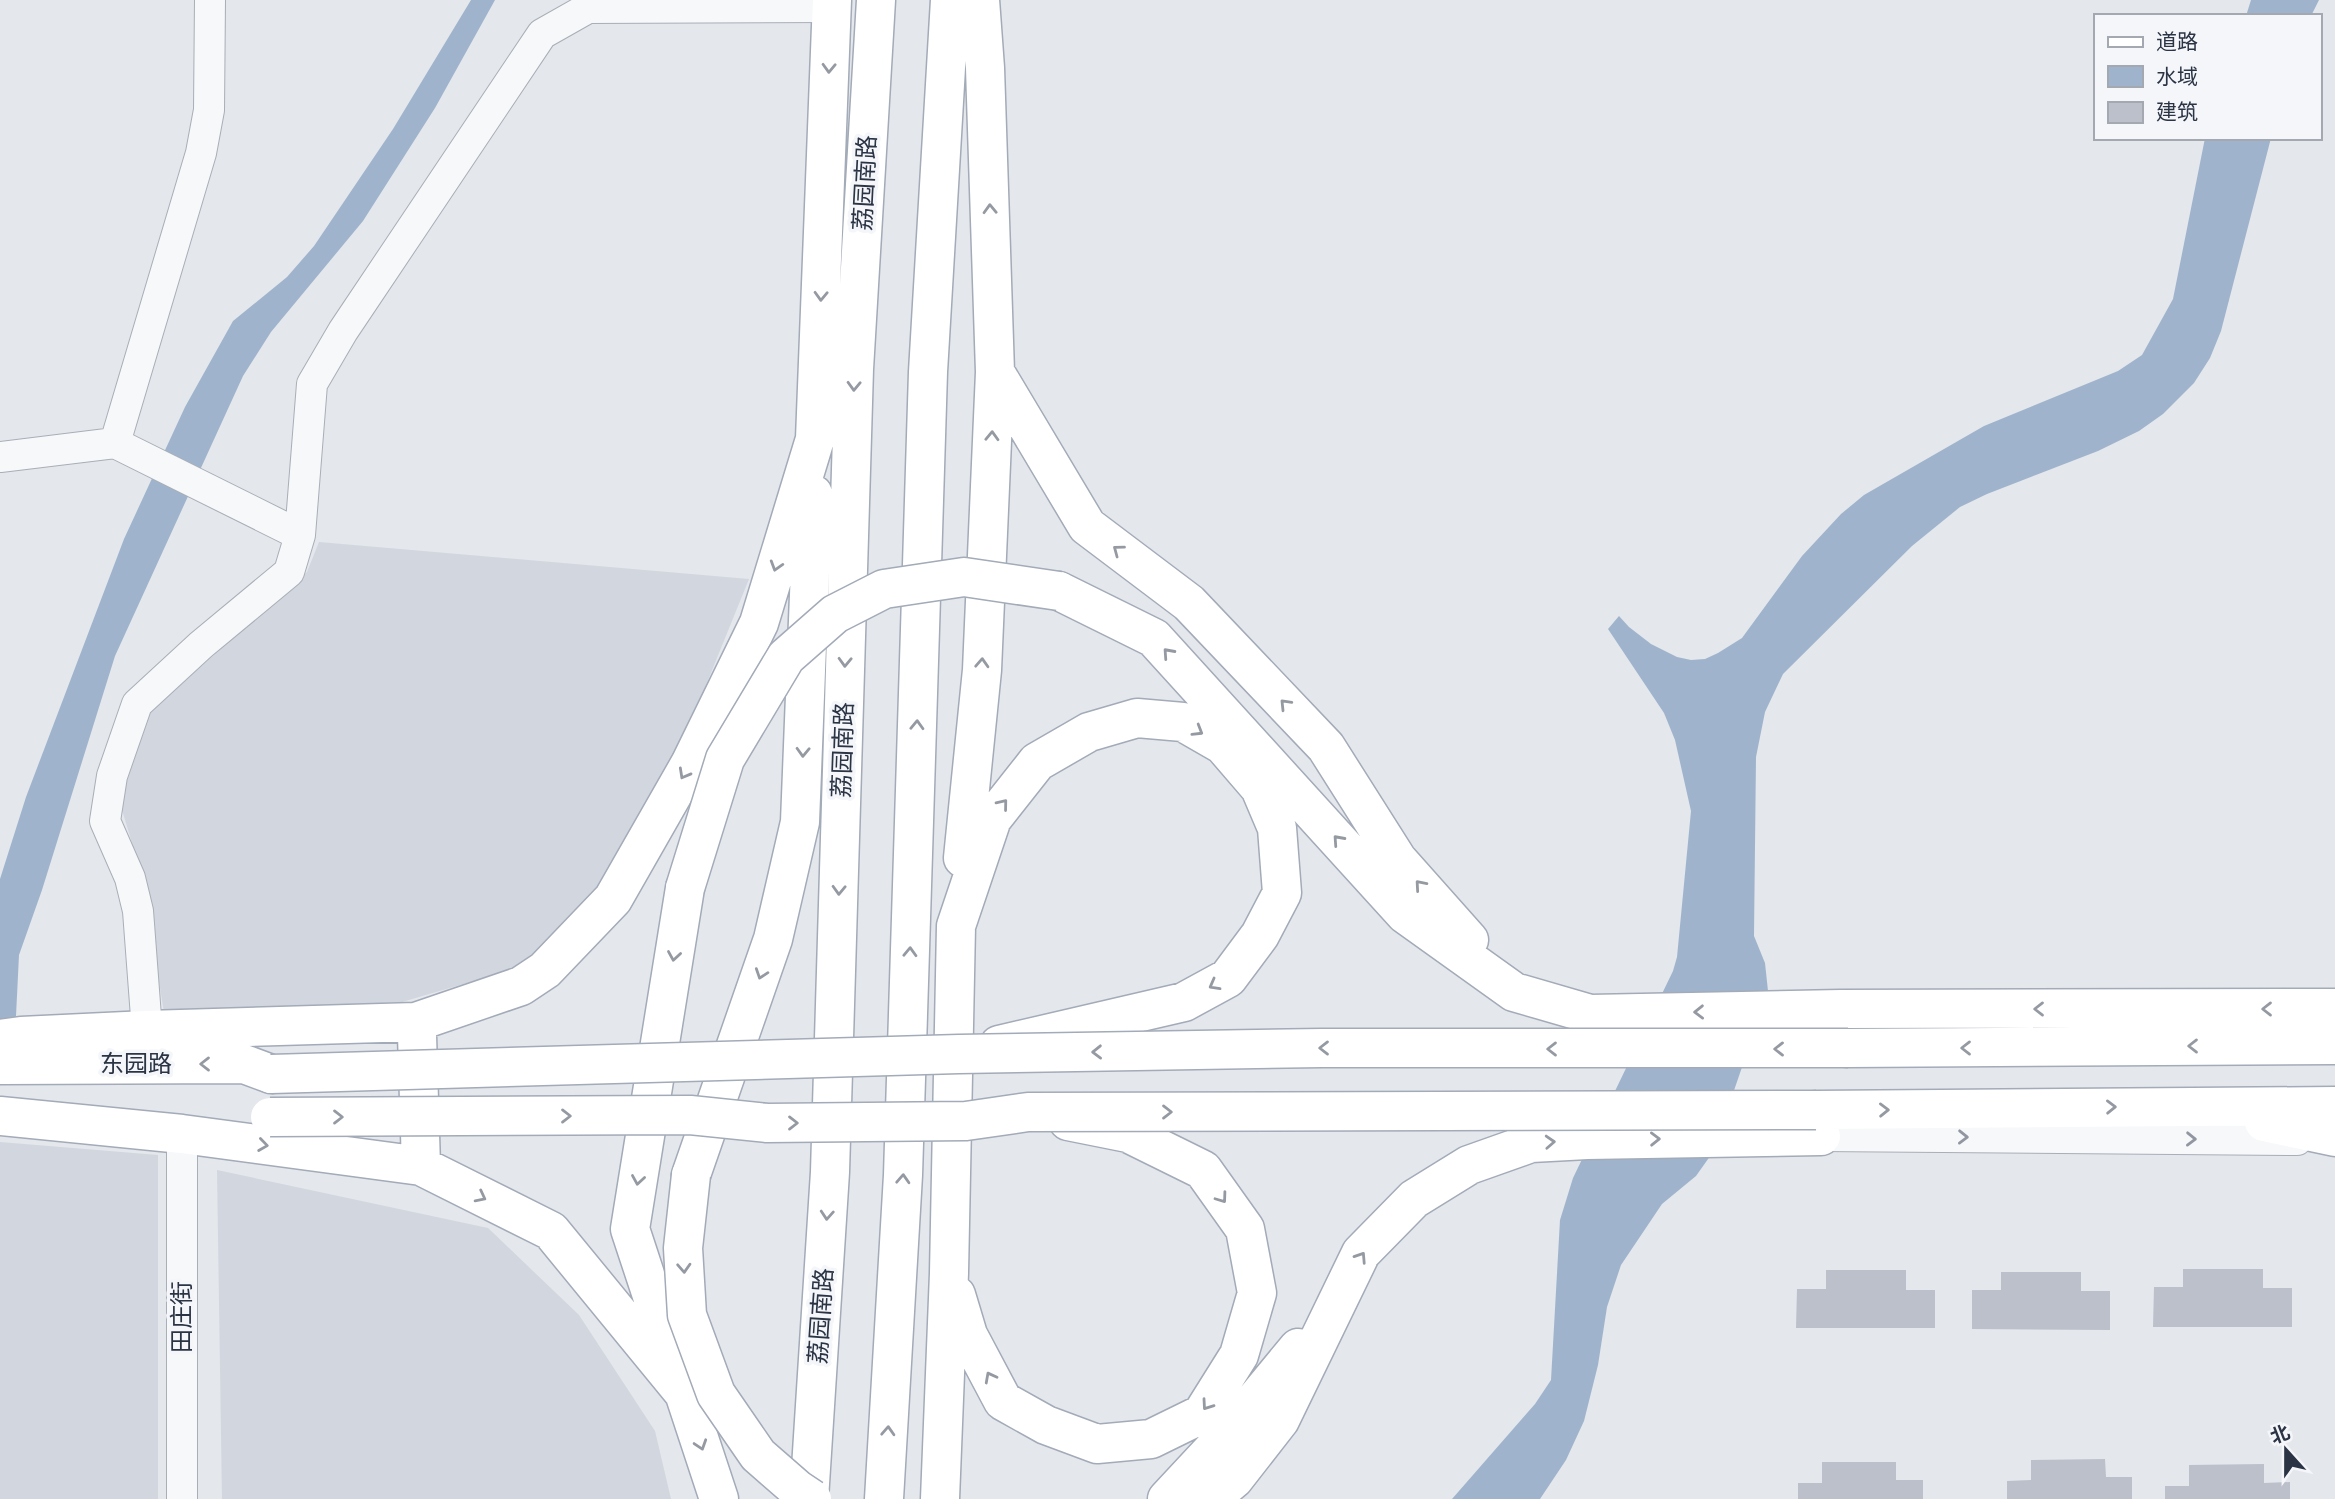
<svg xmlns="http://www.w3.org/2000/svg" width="2335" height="1499" viewBox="0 0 2335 1499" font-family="Helvetica,'Noto Sans SC',sans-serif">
  <rect width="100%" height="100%" fill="#e4e7ec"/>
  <path fill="#d2d6de" d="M319,542L749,579L691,722L608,883L542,961L402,1002L164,1013L143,880L120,803L149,713L307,572Z
    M0,1142L158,1155V1499H0Z
    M217,1170L488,1228L579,1315L655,1431L671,1499H222Z"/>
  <path fill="#9fb4cc" d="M471,0H495L435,108L363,221L271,332L243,376L115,656L42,890L19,955L16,1016L0,1040V879L26,797L124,539L185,407L233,321L287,277L314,246L393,129Z
    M2251,0H2319L2311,16H2246Z
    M2205,138H2271L2221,331L2210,358L2194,383L2163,414L2139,431L2098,451L1987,494L1960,507L1912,546L1783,674L1765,712L1756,757L1754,936L1765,963L1768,991L1713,1152L1696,1176L1662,1204L1621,1265L1607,1307L1598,1365L1584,1421L1566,1460L1540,1499H1452L1535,1404L1551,1380L1560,1220L1573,1178L1673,971L1677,957L1691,811L1675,740L1664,713L1608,629L1619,616L1629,627L1651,644L1677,657L1691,660L1705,659L1718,653L1742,638L1802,556L1841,514L1864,495L1984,426L2118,371L2142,355L2173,299Z"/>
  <path fill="#bbc0ca" d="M2183,1269H2263V1288H2292V1327H2153L2154,1287H2183Z
    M1826,1270H1906V1290H1935V1328H1796L1797,1289H1826Z
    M2001,1272H2081V1291H2110V1330L1972,1329V1290H2001Z
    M2105,1459L2106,1477H2132V1499H2007V1481L2031,1480V1460Z
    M1822,1462H1896V1480H1923V1499H1798V1483H1822Z
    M2264,1464V1483L2290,1482V1499H2165V1486H2189V1465Z"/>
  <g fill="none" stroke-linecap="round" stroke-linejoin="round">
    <defs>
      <path id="minor" d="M115,443L300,535L289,572L201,645L137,704L112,776L105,821L130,878L138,911L147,1030
        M0,457L115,443L201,153L209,110L210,0
        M300,535L312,384L343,331L542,34L588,8L832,7
        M182,1134V1499
        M1821,1136L2297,1140"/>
      <path id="major" d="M995,372L1087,526L1189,603L1326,747L1397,859L1469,940
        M1059,591L1154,638L1405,914L1514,992L1590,1014L1841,1009L2335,1008
        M963,858L982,670L995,372L985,68L980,0
        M685,888L630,1229L719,1499
        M417,1035L421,1166
        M0,1039L21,1036L147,1030L416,1022L521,986L545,970L613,899L690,764L759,623L815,439L832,0
        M1848,1048L2335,1045
        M0,1065L244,1064L271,1074
        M1816,1110L2335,1106
        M0,1116L182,1134L421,1166L551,1231L683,1392
        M2264,1122L2335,1137
        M691,1175L773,939L800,822L813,494
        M956,1295L968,1335L1003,1401L1046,1425L1097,1444L1151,1439L1202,1414L1239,1355L1257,1293L1245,1229L1203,1170L1128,1133L1068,1121
        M809,1499L830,1172L854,369L876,0
        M884,1499L903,1175L928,372L950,0
        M940,1499L949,1273L956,926L992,819L1037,762L1089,732L1137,718L1183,722L1223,745L1260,788L1277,828L1282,893L1260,935L1228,978L1184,1002L999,1045
        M1167,1499L1222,1440L1298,1348
        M1210,1499L1234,1479L1280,1420L1361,1253L1414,1199L1469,1165L1531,1143L1587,1140L1821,1136"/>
    </defs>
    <use href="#minor" stroke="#a9aeb7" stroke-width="32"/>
    <use href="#major" stroke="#a3abb8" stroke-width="41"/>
    <use href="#minor" stroke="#f7f8fa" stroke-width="30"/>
    <use href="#major" stroke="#fff" stroke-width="38"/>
    <defs>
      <path id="major-bridge" d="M685,888L725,759L786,657L835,614L884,589L964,577L1059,591
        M271,1074L959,1054L1322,1048H1848
        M270,1117L690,1115L767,1123L966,1121L1028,1112L1816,1110
        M691,1175L683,1248L687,1315L716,1394L758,1455L797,1489L812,1499"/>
    </defs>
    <use href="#major-bridge" stroke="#a3abb8" stroke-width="41" stroke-linecap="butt"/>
    <use href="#major-bridge" stroke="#fff" stroke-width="38"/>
  </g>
  <defs><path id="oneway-chevron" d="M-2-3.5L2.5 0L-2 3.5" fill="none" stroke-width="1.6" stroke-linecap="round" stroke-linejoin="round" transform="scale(1.75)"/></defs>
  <g stroke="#959aa2">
    <use href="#oneway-chevron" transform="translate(829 68) rotate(92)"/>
    <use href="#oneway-chevron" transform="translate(990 209) rotate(-92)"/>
    <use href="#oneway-chevron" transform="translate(821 296) rotate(92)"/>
    <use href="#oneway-chevron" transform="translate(854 386) rotate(92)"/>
    <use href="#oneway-chevron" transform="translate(992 436) rotate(-88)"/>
    <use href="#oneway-chevron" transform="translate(1118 550) rotate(-143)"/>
    <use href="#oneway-chevron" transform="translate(776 566) rotate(107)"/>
    <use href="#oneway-chevron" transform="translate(1168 653) rotate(-132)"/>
    <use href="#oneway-chevron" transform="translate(845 662) rotate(92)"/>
    <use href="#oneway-chevron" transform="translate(982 663) rotate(-87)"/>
    <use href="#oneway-chevron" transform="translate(1285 704) rotate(-134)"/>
    <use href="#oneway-chevron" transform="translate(917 725) rotate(-88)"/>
    <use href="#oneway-chevron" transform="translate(1198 731) rotate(31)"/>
    <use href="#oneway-chevron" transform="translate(803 752) rotate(92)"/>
    <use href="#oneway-chevron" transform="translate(684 774) rotate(119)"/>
    <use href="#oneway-chevron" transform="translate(1003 804) rotate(-51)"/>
    <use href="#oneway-chevron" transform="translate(1338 840) rotate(-132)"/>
    <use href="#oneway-chevron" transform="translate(1420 885) rotate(-131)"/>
    <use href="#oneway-chevron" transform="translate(839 890) rotate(92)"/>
    <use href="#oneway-chevron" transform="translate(910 952) rotate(-88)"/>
    <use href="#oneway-chevron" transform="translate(674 956) rotate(99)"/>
    <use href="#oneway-chevron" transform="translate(761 974) rotate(109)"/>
    <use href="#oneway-chevron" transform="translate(1214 985) rotate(151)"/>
    <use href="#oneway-chevron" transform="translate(2039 1009) rotate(180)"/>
    <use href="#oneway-chevron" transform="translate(2267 1009) rotate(180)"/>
    <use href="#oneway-chevron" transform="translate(1699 1012) rotate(179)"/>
    <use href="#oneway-chevron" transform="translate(2193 1046) rotate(180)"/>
    <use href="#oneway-chevron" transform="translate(1324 1048) rotate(180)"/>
    <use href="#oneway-chevron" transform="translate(1966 1048) rotate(180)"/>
    <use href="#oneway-chevron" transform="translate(1552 1049) rotate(-180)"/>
    <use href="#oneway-chevron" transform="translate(1779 1049) rotate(-180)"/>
    <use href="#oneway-chevron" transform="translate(1097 1052) rotate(179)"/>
    <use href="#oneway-chevron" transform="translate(205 1064) rotate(180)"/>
    <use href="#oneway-chevron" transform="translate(2111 1107) rotate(-1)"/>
    <use href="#oneway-chevron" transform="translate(1884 1110) rotate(-1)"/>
    <use href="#oneway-chevron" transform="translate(1167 1112)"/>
    <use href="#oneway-chevron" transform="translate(566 1116)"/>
    <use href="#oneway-chevron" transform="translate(338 1117)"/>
    <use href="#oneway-chevron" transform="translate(793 1123)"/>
    <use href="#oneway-chevron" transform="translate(1655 1139) rotate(-1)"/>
    <use href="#oneway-chevron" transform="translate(1550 1142) rotate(-3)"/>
    <use href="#oneway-chevron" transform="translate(263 1145) rotate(8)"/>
    <use href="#oneway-chevron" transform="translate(903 1179) rotate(-87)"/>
    <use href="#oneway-chevron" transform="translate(638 1180) rotate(99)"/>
    <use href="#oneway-chevron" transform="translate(481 1197) rotate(27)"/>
    <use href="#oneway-chevron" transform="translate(1222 1198) rotate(54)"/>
    <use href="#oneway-chevron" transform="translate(827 1215) rotate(94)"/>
    <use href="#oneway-chevron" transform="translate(1361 1257) rotate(-57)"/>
    <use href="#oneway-chevron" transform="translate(684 1268) rotate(87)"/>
    <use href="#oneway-chevron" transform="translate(990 1377) rotate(-118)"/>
    <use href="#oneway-chevron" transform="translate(1207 1405) rotate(125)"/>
    <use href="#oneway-chevron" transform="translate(888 1431) rotate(-87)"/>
    <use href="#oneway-chevron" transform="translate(701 1445) rotate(72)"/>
  </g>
  <g stroke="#9196a0">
    <use href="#oneway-chevron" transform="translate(1963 1137) rotate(1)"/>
    <use href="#oneway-chevron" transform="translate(2191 1139) rotate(1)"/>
  </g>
  <g text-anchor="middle" stroke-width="7" stroke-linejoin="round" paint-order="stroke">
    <g font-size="24" fill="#2b3445" stroke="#f4f6f9">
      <text transform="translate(865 183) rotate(-87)" y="8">荔园南路</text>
      <text transform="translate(843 750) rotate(-88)" y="8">荔园南路</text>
      <text x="136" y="1072">东园路</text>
      <text transform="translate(821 1316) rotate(-86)" y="8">荔园南路</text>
      <text transform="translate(182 1317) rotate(-90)" y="8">田庄街</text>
    </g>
  </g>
  <rect x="2094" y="14" width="228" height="126" fill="#f4f6f9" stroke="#a4a8b1" stroke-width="2"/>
  <rect x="2108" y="37" width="35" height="10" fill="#ffffff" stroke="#a4a8b1" stroke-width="2"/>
  <text x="2156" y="49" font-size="21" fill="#2b3445">道路</text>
  <rect x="2108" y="66" width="35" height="21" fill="#9fb4cc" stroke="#a4a8b1" stroke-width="2"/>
  <text x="2156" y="84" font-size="21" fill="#2b3445">水域</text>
  <rect x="2108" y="102" width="35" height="21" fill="#bbc0ca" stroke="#a4a8b1" stroke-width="2"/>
  <text x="2156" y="119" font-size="21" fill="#2b3445">建筑</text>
  <g transform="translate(2286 1450) rotate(339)" stroke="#f4f6f9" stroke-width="5" paint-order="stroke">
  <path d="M0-5L12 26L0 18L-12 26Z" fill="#2b3445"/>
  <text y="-10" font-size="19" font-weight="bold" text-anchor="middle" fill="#2b3445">北</text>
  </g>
</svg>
